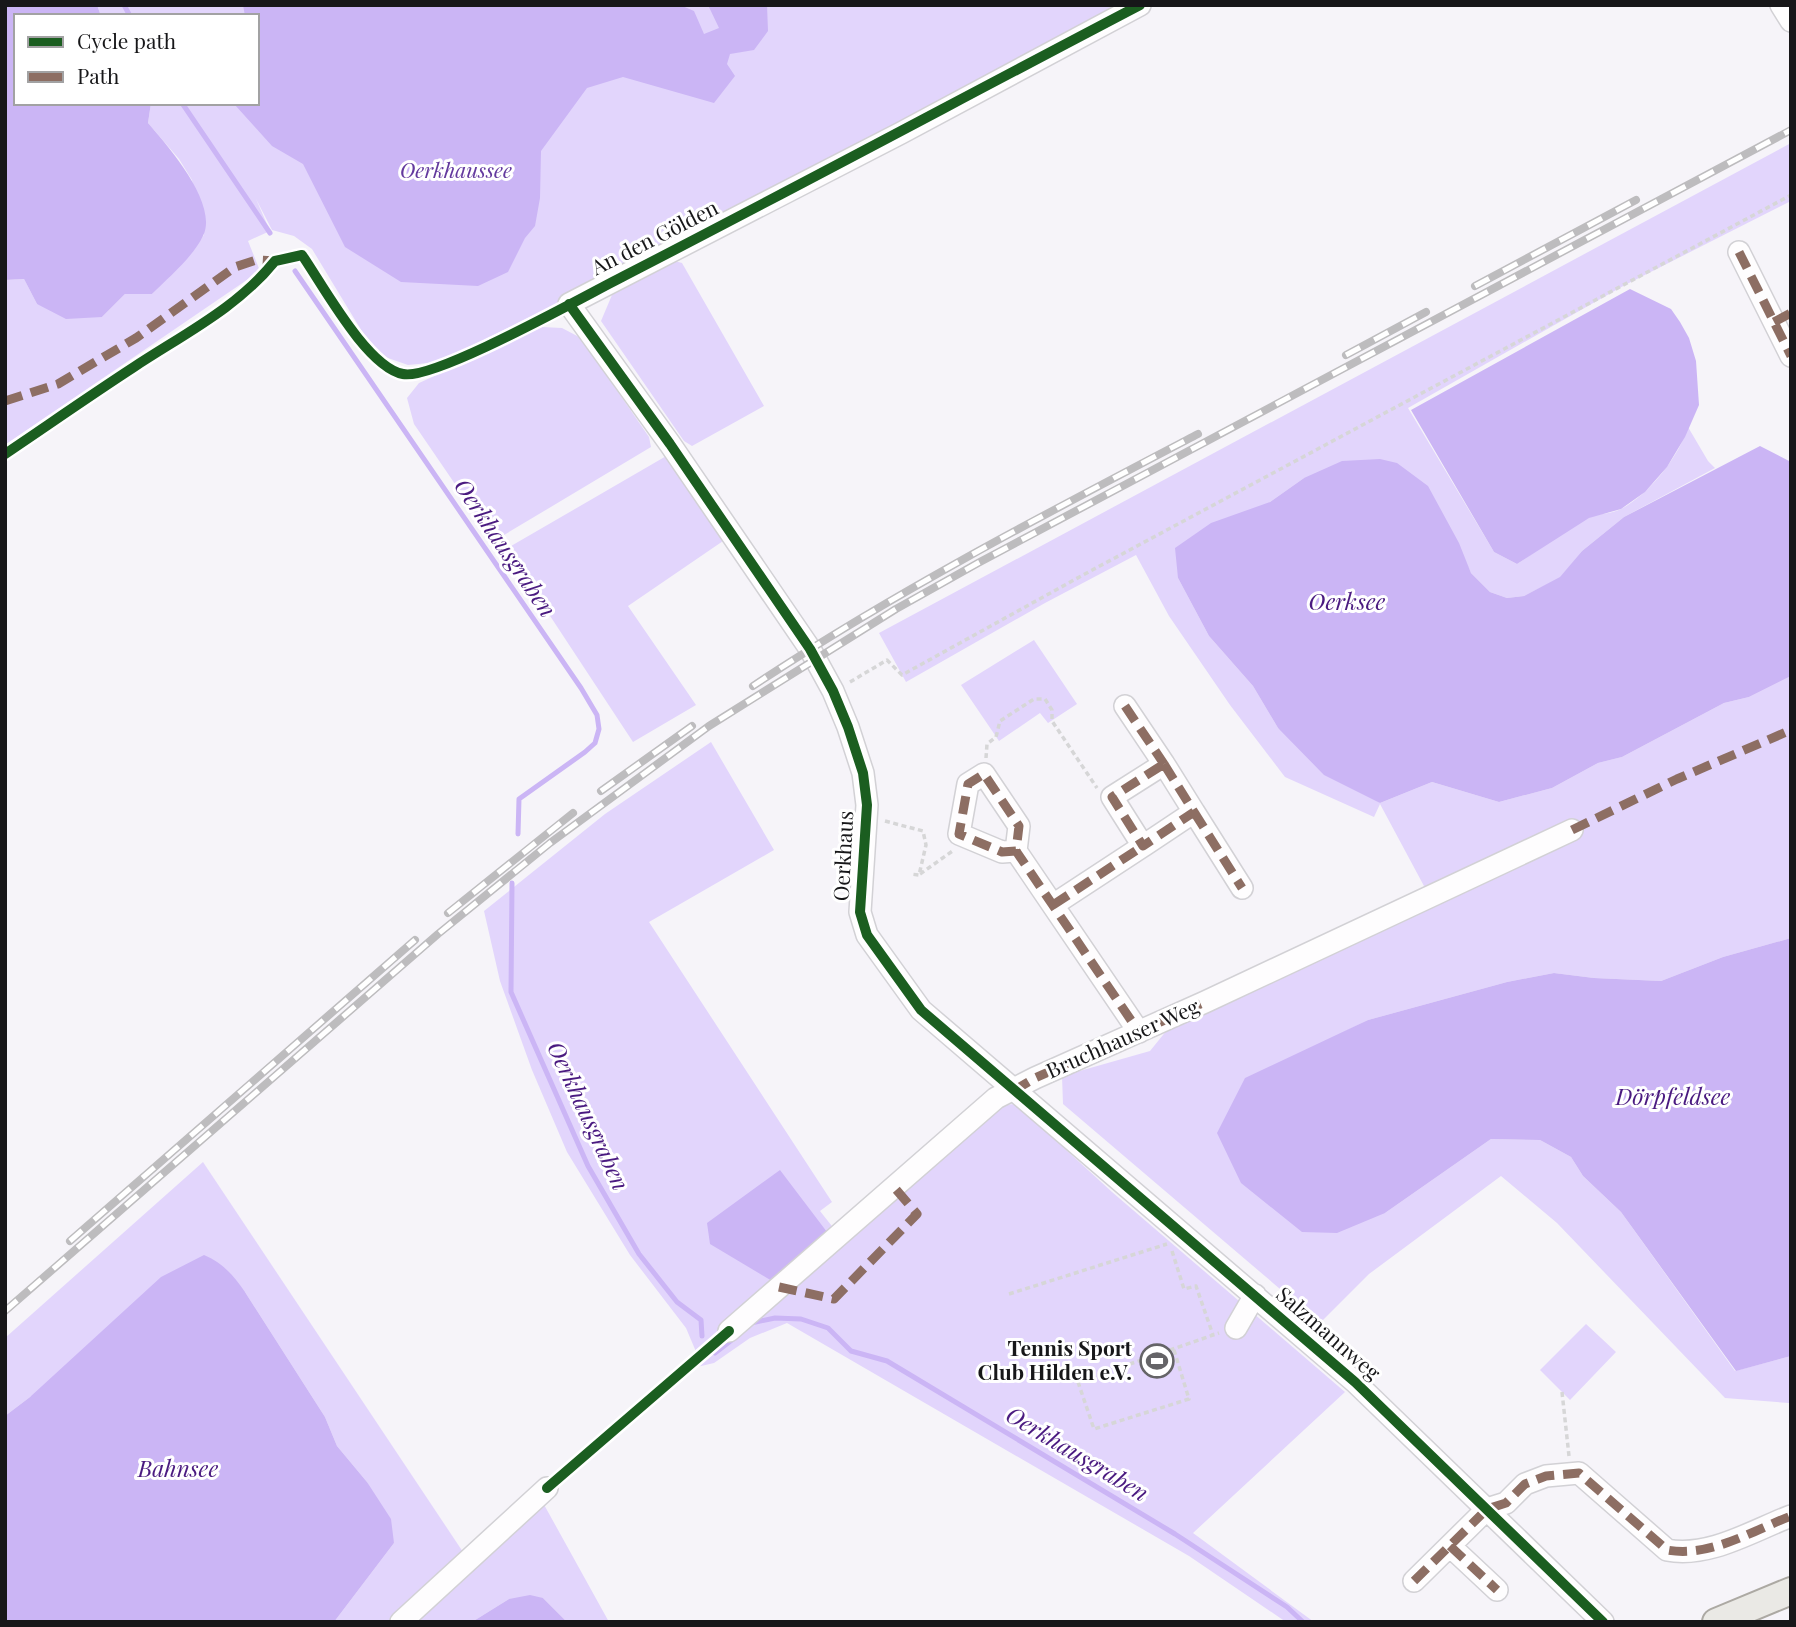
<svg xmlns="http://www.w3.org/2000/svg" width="1796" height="1627" viewBox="0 0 1796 1627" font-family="'Playfair Display',serif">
  <rect width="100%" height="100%" fill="#f6f4f9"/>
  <path fill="#e2d5fc" d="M97,5H1117L589,288L439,362L408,365L385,357L369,343L312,249L294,236L272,230L256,199L270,231L248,241L260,271L5,445V280L24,279L37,304L102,317L125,294H152L184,261L204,235L192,180L179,159L148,123L151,103H257V16H101Z
    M1791,143V201L1625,285L1408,408L1494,552L1517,564C1537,551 1569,526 1590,517C1600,513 1612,514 1621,509C1650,494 1679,456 1688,427L1708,461L1715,468L1624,517L1582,551L1560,578L1524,596L1507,598L1490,592L1471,573L1448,525L1304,478L1270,502L1178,578L1209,636L1253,686L1278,728L1380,803L1432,782L1499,802L1552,788L1598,763L1622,757L1724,703L1749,697L1791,676V938L1723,957L1661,981L1594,978L1554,973L1507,982L1368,1020L1326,1041L1385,1213L1491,1139L1540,1140L1571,1157L1583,1176L1621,1212L1735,1371L1791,1356V1401L1789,1403L1725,1398L1557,1223L1501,1176L1369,1274L1320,1323L1063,1104L1062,1076L1150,1051L1167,1030L1424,908V886L1380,804L1374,817L1285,777L1230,705L1169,616L1136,555L1045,603L906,682L879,633Z
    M675,261L682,263L764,406L692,446L684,441L601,321L612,295Z
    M542,327L562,328L581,338L649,437L651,447L494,541L414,424L407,398L419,383Z
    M668,455L726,539L628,606L696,705L633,742L506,549Z
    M1034,640L1077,704L1048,723L1040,713L999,741L961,685Z
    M711,742L774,850L649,922L832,1202L820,1211L835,1230L733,1324L697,1354L686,1328L630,1255L567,1152L532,1070L500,981L484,911L605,814Z
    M1016,1104L1112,1192L1345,1392L1193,1533L1314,1622H1286L1189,1556L787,1323L750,1338L714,1363L697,1367L750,1318L1001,1105Z
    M203,1162L463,1552L542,1501L609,1622H567L543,1598L509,1599L472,1622H334L394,1543L367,1482L337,1446L325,1417L245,1292L30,1397L5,1416V1338Z
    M1586,1324L1616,1352L1570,1400L1540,1370Z"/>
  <path fill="#cbb5f5" d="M5,5H97L101,16H16V103H151L148,123C168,146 219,204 203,236C192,258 169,277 152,294H125L102,317L66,319L37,304L24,279L5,280Z
    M243,5H680L694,11L704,34L719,28L708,5H767L768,31L754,50L730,54L727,64L735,76L714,103L623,77L587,88L541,151L540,198L535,226L525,238L508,272L478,286L401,282L345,247L303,164L272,146L235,105V103H257V16H245Z
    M1630,289L1671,309L1680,322L1689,338L1696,361L1699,405L1685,437L1667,467L1645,492L1621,509L1589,518L1517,564L1494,552L1411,410Z
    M1760,446L1791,462V676L1749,697L1724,703L1622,757L1598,763L1552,788L1499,802L1432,782L1380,803L1324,775L1278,728L1253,686L1209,636L1178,578L1175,548L1211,523L1270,502L1304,478L1342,461L1380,459L1397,463L1428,486L1459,543L1471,573L1490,592L1507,598L1524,596L1560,577L1582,551L1624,517Z
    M1791,938V1356L1736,1371L1621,1212L1583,1176L1571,1157L1540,1140L1491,1139L1385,1213L1337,1233L1302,1232L1241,1183L1217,1133L1245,1078L1368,1020L1507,982L1554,973L1594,978L1661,981L1723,957Z
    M780,1170L827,1232L772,1281L710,1244L707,1223Z
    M204,1255C223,1263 233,1275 245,1292L325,1417L337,1446L367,1482L391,1519L394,1543L334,1622H5V1416L30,1397L161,1277Z
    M530,1595L543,1598L567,1622H472L509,1599Z"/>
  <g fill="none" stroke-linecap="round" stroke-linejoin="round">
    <path stroke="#cbb5f5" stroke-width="5" d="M124,5L130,16
      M182,103L270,233
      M295,271L581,688L597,715L599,729L595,743L585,752L519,799L518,834
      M512,883L511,992L588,1166L639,1254L677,1302L701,1320L702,1336
      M751,1323L775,1318L801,1319L828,1328L851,1351L887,1361L1175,1534L1287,1607L1303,1622
      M715,1353L733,1339"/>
    <defs>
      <path id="minor" d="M1140,5L901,133L569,304L670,444L810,649L833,691L848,727L863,773L867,805L860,912L867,935L921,1010L1355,1382L1603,1622
        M1781,5L1791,21
        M1739,252L1791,356
        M1125,706L1164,764
        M1164,764L1194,812L1143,846L1112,797Z
        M1194,812L1242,888
        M1016,851L1002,852L959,834L968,784L984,774L1019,826L1016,851L1139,1032
        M1053,905L1143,846
        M1236,1328L1255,1295
        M729,1331L996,1098L1035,1078L1205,1002L1572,830
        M1450,1546L1497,1590
        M1414,1581L1487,1509L1506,1503L1525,1484L1546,1476L1579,1473L1667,1550C1709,1558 1752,1531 1791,1516
        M401,1622L547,1488"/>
      <path id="major" d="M1716,1622L1791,1591"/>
    </defs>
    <use href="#minor" stroke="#d2d1d5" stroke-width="24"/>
    <use href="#major" stroke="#aca9a3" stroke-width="30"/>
    <path stroke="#d6d6d7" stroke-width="3.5" stroke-dasharray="5 3.5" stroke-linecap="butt" d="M850,682L887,660L902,675L1083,575L1791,195
      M986,758L987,744L996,737L1000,721L1034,699H1045L1052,710V721L1097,788
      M885,821L923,831L926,845L919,875L910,874
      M920,874L954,850
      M1172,1251L1184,1289L1196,1286L1213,1335
      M1009,1294L1167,1244
      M1174,1350L1189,1399L1094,1429L1078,1382L1219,1333
      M1562,1392L1569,1456"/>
    <use href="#minor" stroke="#fefdfe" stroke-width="21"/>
    <use href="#major" stroke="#eae9e5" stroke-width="26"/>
    <defs>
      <path id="rail" d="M1475,286L1636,200
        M1346,355L1426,312
        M753,686C895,592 1047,513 1198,434
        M601,791L692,726
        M448,913L573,813
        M70,1241L415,940
        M5,1311L438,934L550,843L709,726L896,609L978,563L1791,130"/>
    </defs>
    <use href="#rail" stroke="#bdbcbe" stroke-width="8"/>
    <use href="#rail" stroke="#fff" stroke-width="5" stroke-dasharray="16" stroke-linecap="butt"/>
    <path stroke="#8d6e63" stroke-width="9" stroke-dasharray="18 9" stroke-linecap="butt" d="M1739,252L1791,356
      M1774,322L1791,313
      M5,401L58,384L136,338L235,267L256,260L275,261
      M1125,706L1164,764
      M1164,764L1194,812L1143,846L1112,797Z
      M1194,812L1242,888
      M1572,830L1677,779L1791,730
      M1016,851L1002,852L959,834L968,784L984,774L1019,826L1016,851L1139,1032
      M1053,905L1143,846
      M1013,1091L1035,1078L1205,1002
      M779,1287L834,1299L917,1214L894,1187
      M1450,1546L1497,1590
      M1414,1581L1487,1509L1506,1503L1525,1484L1546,1476L1579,1473L1667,1550C1709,1558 1752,1531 1791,1516"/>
    <defs>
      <path id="cycleway" d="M569,304L670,444L810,649L833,691L848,727L863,773L867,805L860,912L867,935L921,1010L1355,1382L1603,1622
        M5,454C48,425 91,395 134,367C184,334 237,308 275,261L302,255C324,287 367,367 403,374C434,381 588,294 624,276C797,187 968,95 1140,5
        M547,1488L729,1331"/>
    </defs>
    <use href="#cycleway" stroke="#fff" stroke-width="15"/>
    <use href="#cycleway" stroke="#1b5e20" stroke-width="10"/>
  </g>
  <defs>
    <symbol id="stadium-ring" viewBox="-11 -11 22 22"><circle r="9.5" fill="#fff" stroke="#656467" stroke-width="1.5"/><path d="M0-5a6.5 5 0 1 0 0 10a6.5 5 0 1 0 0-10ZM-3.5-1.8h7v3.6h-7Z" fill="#656467"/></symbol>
  </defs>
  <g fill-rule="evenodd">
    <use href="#stadium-ring" x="1138" y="1342" width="38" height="38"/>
  </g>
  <g text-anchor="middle" stroke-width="6" stroke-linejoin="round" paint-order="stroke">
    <g font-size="21" font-style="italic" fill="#63399e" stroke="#fff">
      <text x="456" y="178">Oerkhaussee</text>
    </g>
    <g font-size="21" fill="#171719" stroke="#fff">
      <text transform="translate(655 238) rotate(-27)" y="7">An den Gölden</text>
      <text transform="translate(844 856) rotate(-87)" y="7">Oerkhaus</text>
      <text transform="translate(1123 1039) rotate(-24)" y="7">Bruchhauser Weg</text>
      <text transform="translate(1328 1334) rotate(41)" y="7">Salzmannweg</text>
    </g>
    <g font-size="21" font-weight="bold" fill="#171719" stroke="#fff" text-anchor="end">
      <text x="1132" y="1356">Tennis Sport<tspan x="1132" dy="24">Club Hilden e.V.</tspan></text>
    </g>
    <g font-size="23" font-style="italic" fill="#4a1a80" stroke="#fff">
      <text transform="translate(505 548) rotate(56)" y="8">Oerkhausgraben</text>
      <text x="1347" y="610">Oerksee</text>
      <text x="1673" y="1105">Dörpfeldsee</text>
      <text transform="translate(588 1116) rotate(65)" y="8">Oerkhausgraben</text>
      <text transform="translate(1077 1454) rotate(31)" y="8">Oerkhausgraben</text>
      <text x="178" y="1477">Bahnsee</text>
    </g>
  </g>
  <rect width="1796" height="1627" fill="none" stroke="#171719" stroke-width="14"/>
  <rect x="14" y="14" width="245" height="91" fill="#ffffff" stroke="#a2a2a3" stroke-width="2"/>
  <rect x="28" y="37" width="35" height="10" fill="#1b5e20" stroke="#a2a2a3" stroke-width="2"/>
  <text x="77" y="49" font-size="21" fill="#171719">Cycle path</text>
  <rect x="28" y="72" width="35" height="10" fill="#8d6e63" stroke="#a2a2a3" stroke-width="2"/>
  <text x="77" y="84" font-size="21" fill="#171719">Path</text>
</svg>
